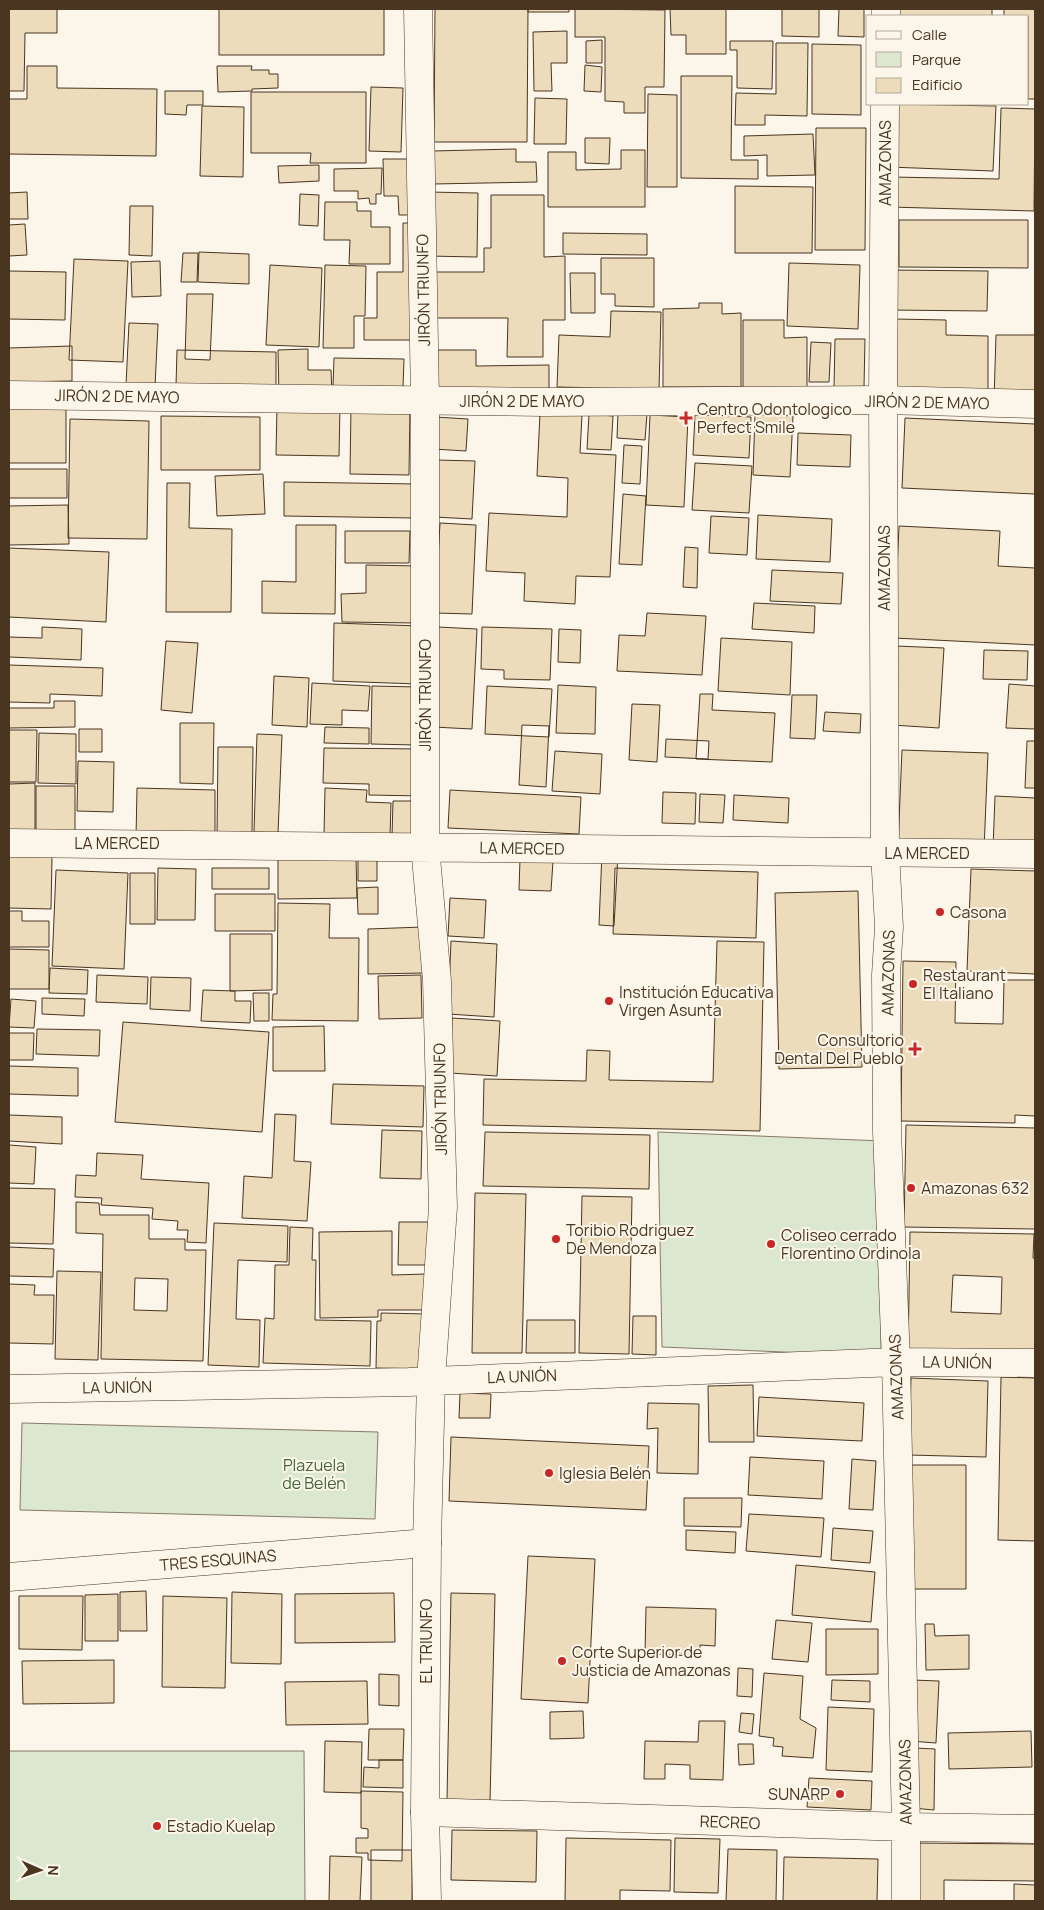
<svg xmlns="http://www.w3.org/2000/svg" width="1044" height="1910" viewBox="0 0 1044 1910" font-family="Manrope,sans-serif">
  <rect width="100%" height="100%" fill="#fbf6e9"/>
  <path fill="#dce7d0" stroke="#887966" d="M658,1132L883,1141L881,1356L662,1347Z
    M22,1423L378,1432L375,1519L20,1510Z
    M9,1751H304L305,1901H9Z"/>
  <path fill="#ecdcbc" stroke="#4a3520" fill-rule="evenodd" d="M9,9H57V33H25L24,91H9Z
    M219,9H384V55H219Z
    M435,9H528L527,142H434Z
    M528,9H569V12H528Z
    M575,9L665,10L664,87H645V113H624V102L605,101V37H575Z
    M670,9H726V54H686V35H671Z
    M782,9H819V37L782,36Z
    M839,9H864V37L838,36Z
    M892,9H992V16H891Z
    M1004,9H1035V99H1028V16H1004Z
    M567,31V63H551L552,91H534L533,32Z
    M602,40V63H586V41Z
    M730,41H773L772,89L737,88V50H730Z
    M776,43H808L807,116L765,115V125H735L736,93L776,94Z
    M812,44L861,45V115L812,114Z
    M585,65L602,67L601,92L584,91Z
    M27,66H57V88L157,89L156,156L9,154V99H27Z
    M217,66H252L251,70H269V74H278V88L252,89V91L218,92Z
    M681,76H732L731,160H758V179L681,178Z
    M371,87L403,88L401,152L369,151Z
    M165,91H203V105H187L186,115L165,114Z
    M251,92H366V163H310L311,153H251Z
    M648,94L677,95V187H647Z
    M535,98L567,99L566,144H534Z
    M891,104L996,106L993,171L889,167Z
    M202,106L244,107L243,177L200,176Z
    M1001,108L1035,109L1034,211L890,207L891,177L999,179Z
    M816,128H866L865,250H815Z
    M813,134L815,175L767,176V155L744,156V136Z
    M585,138H610L609,164L585,163Z
    M516,149V162H536L537,182L433,184L432,151Z
    M621,150H645V207H548V152H576V170L621,169Z
    M383,159H414L415,215H399L398,196H384Z
    M319,165V181L279,183L278,166Z
    M382,168L381,194H376V204H370L369,198L358,199V191H334V169Z
    M735,186L813,187L812,253H735Z
    M27,192L28,219H9V193Z
    M428,192L478,193L477,257L427,256Z
    M300,194L319,195L318,226L299,225Z
    M491,195H544V257L565,256V320H543V357H507L508,318H433L434,272H484V248H491Z
    M325,202H357V211H371V227H390V264H349L350,240H324Z
    M130,206H153L152,256L129,255Z
    M899,220H1028V268L899,267Z
    M403,223H419L420,340H364V318H377V272H403Z
    M25,224L27,255L9,256V225Z
    M563,233L647,234V255L563,254Z
    M199,252L249,254V284L198,282Z
    M183,253H198L197,282H181Z
    M601,258H654V307L615,306V294H601Z
    M74,259L128,261L123,362L69,360Z
    M160,261L161,296L132,297L131,262Z
    M789,263L860,265L858,329L787,326Z
    M270,265L322,268L319,347L266,345Z
    M325,265L366,266L365,316H354V348H323Z
    M889,270L988,271L987,311L889,310Z
    M9,271L66,272L65,320L9,319Z
    M570,273H595V313H571Z
    M187,294H213L210,360L185,359Z
    M699,303H722V314L741,313V387H663V309L699,308Z
    M611,311L661,312L659,389L557,387L559,335L610,337Z
    M895,319L946,320V335L988,336V390L895,389Z
    M743,320H784V338L807,337V389H743Z
    M129,323L158,324L155,387L126,385Z
    M996,335H1035V400H994Z
    M835,339H865L864,387H834Z
    M811,342L831,343L829,382H809Z
    M72,346V381L9,382V348Z
    M308,349V370H331L332,394L279,395L278,350Z
    M177,350L276,352V389L176,386Z
    M433,350H476V366L549,365V397L433,398Z
    M334,358L404,359L403,388L333,387Z
    M9,396H66V463H9Z
    M351,405L410,406L409,475L350,474Z
    M277,406H340L339,456L276,455Z
    M618,412L647,414L645,440L617,438Z
    M540,413L582,415L580,453L616,455L610,577L576,576L575,604L524,601L525,573L486,571L489,513L567,517L568,478L537,476Z
    M589,414L613,416L611,450L587,449Z
    M695,414L751,417L749,458L693,455Z
    M755,414L793,416L790,477L753,475Z
    M650,415L688,417L684,507L646,505Z
    M161,416L260,417V470H161Z
    M435,417L468,419L466,451L433,449Z
    M905,418L1035,424V494L902,488Z
    M70,419L149,421L147,539L68,538Z
    M798,433L851,435L850,467L797,465Z
    M624,445L642,446L640,484L622,483Z
    M437,460L475,461L472,519L434,517Z
    M695,463L752,466L749,513L692,510Z
    M9,469H67V498H9Z
    M263,474L265,514L217,516L215,476Z
    M284,482L416,484L415,518L284,516Z
    M167,483H190L189,528L232,529L231,612H166Z
    M623,494L646,496L642,565L619,564Z
    M68,505L69,544L9,545V506Z
    M758,515L832,519L830,562L756,559Z
    M711,516L749,518L747,555L709,553Z
    M440,523L476,525L472,614L435,613Z
    M296,525H336L335,614L262,613V581L296,582Z
    M899,526L1000,531L998,566L1035,568V645L894,638Z
    M345,531H410L409,563H345Z
    M685,547L698,548L697,588L683,587Z
    M9,548L109,552L106,622L9,617Z
    M366,565L419,566L418,623L342,622L341,594L366,593Z
    M772,570L843,573L841,604L770,601Z
    M754,603L815,606L814,633L752,629Z
    M647,613L706,616L702,675L617,671L619,635L645,636Z
    M334,623L420,626L418,684L333,681Z
    M42,627L82,629L81,660L9,657V637L42,638Z
    M438,627L477,629L472,729L433,727Z
    M482,627L552,629L550,680L504,679V670L481,669Z
    M559,629L581,630L580,663L558,662Z
    M721,638L792,642L790,695L718,691Z
    M166,641L198,643L192,713L161,710Z
    M896,646L944,648L939,728L892,725Z
    M984,650L1028,651L1027,680L983,679Z
    M9,665L103,668L102,696L50,694V703L9,702Z
    M274,676L309,678L307,727L272,725Z
    M312,683L370,686L368,711L342,710V725L310,724Z
    M1009,684L1035,686V729L1006,728Z
    M558,685L596,687L595,734L556,733Z
    M372,686L419,687L417,745L371,744Z
    M487,686L552,689L549,737L485,734Z
    M700,694H713L712,710L775,713L772,762L696,759Z
    M792,695H817L815,739L790,738Z
    M54,701H75V727L9,728V708H54Z
    M632,704L660,705L657,762L629,760Z
    M825,712L861,714L860,733L823,731Z
    M180,723H214L213,784L180,783Z
    M522,725L549,726L546,787L519,785Z
    M325,727L369,728V744L324,743Z
    M79,729H102V752H79Z
    M9,730H37L36,782H9Z
    M39,733L76,734V784L38,783Z
    M257,734L282,735L278,833L254,832Z
    M666,739L709,741L708,759L665,757Z
    M1027,741H1035V788H1025Z
    M218,747H253L252,836L217,835Z
    M324,748L424,749L423,796L369,795V784L323,783Z
    M902,750L988,753L984,850L898,847Z
    M555,751L602,754L600,794L552,791Z
    M78,761L114,762L113,812L77,811Z
    M35,783V834L9,835V784Z
    M36,786H75V831H36Z
    M137,788L215,790V840L136,838Z
    M325,788L367,790L366,802L391,803L390,837L324,835Z
    M450,790L581,797L579,834L448,828Z
    M663,792L696,793L695,824L662,823Z
    M700,794L725,795L723,823L699,822Z
    M734,795L789,798L788,823L733,820Z
    M995,796L1035,798V851L993,849Z
    M393,801H424L423,837H392Z
    M602,852L618,853L614,926L599,925Z
    M9,856L52,857L51,909L9,908Z
    M356,857L357,898L278,899V858Z
    M358,858H377V881H358Z
    M520,859L553,861L551,891L519,890Z
    M158,868L196,869L195,920H157Z
    M212,868H269V889H212Z
    M615,868L758,872L756,938L613,934Z
    M971,869L1035,871V974L967,971Z
    M56,870L128,873L124,969L52,966Z
    M130,873H155V924H130Z
    M378,887V914H358L357,888Z
    M858,891L862,1067L779,1069L775,893Z
    M215,894H275V931H215Z
    M450,898L486,900L484,938L448,936Z
    M278,903L330,904L329,938H359L358,1021L272,1020L273,994H277Z
    M9,911H22V921H49V947H9Z
    M423,927L424,973L368,974V929Z
    M230,934H272V990L230,991Z
    M451,941L497,944L494,1017L448,1014Z
    M717,941L764,942L760,1131L483,1125L484,1079L586,1081L587,1050L610,1051L609,1080L713,1082Z
    M9,949L49,950V989H9Z
    M903,961L956,962L955,1023L1003,1024L1004,980H1035V1116L1015,1115V1123L901,1121Z
    M50,968L88,970L87,994L49,993Z
    M97,975L148,977L147,1004L96,1002Z
    M421,975L422,1018L379,1019L378,976Z
    M151,977L191,978L190,1011L150,1009Z
    M203,990L235,991V1001H251L250,1023L201,1021Z
    M253,993H269V1021H254Z
    M42,998L85,999L84,1016L42,1014Z
    M11,999L36,1001L34,1028L9,1027Z
    M452,1018L500,1021L497,1076L450,1073Z
    M123,1022L269,1032L262,1132L115,1122Z
    M324,1026L325,1071H273V1027Z
    M37,1029L100,1030L99,1056L36,1054Z
    M9,1033H34L33,1060H9Z
    M9,1066L78,1068V1096L9,1094Z
    M333,1084L424,1086L423,1127L331,1124Z
    M275,1114L296,1115L294,1161L311,1162L307,1221L242,1218L244,1176L272,1178Z
    M9,1115L62,1117V1144L9,1141Z
    M906,1125L1035,1128V1229L904,1227Z
    M382,1130L422,1131L421,1179L380,1178Z
    M485,1132L650,1135L649,1189L483,1186Z
    M9,1145L36,1147L34,1184L9,1183Z
    M97,1153L143,1155L141,1179L209,1183L206,1243L187,1242L188,1230H177L178,1221L152,1219L153,1208L101,1205L102,1198L75,1197L76,1175L96,1176Z
    M9,1188L55,1189L53,1244L9,1243Z
    M475,1193L526,1194L522,1353H472Z
    M582,1196L632,1197L629,1354L579,1353Z
    M76,1202L99,1203L100,1215H149V1239H185V1250H206L203,1361L101,1359L103,1234L76,1233ZM135,1278L168,1279L167,1311L134,1310Z
    M399,1222H429V1265H398Z
    M214,1223L288,1226L287,1262L238,1260L236,1319L260,1320L259,1367L208,1365Z
    M290,1227L313,1228L312,1260H316L315,1320L371,1321L370,1366L263,1363L265,1318L274,1319L275,1265H289Z
    M392,1231V1275L427,1274L428,1310H378V1317L320,1318L319,1232Z
    M910,1232L1034,1234L1033,1258L1035,1259V1359L908,1357ZM953,1275L1002,1277L1001,1314L951,1312Z
    M9,1247L54,1249L53,1277L9,1276Z
    M57,1271L101,1272L98,1360L55,1359Z
    M9,1284L35,1285L34,1295H54L53,1344L9,1343Z
    M381,1313L428,1314L427,1369L376,1368L377,1321H381Z
    M633,1316H656V1355L632,1354Z
    M527,1320H575V1353H526Z
    M1001,1377L1035,1378V1541L998,1540Z
    M911,1378L988,1381L986,1457L909,1455Z
    M753,1385L754,1442H709L708,1386Z
    M460,1393L491,1394L490,1418H459Z
    M759,1397L864,1403L862,1441L757,1436Z
    M648,1403L699,1404L698,1474L657,1473L658,1428L647,1429Z
    M451,1437L649,1446L646,1510L449,1501Z
    M750,1457L824,1461L822,1499L748,1495Z
    M852,1459L876,1461L873,1510L849,1509Z
    M911,1465H966V1589H911Z
    M684,1498H742L741,1527L684,1526Z
    M749,1514L824,1518L821,1557L746,1551Z
    M833,1528L873,1531L870,1563L831,1560Z
    M686,1530L736,1532L735,1553L686,1550Z
    M528,1556L595,1559L588,1703L521,1699Z
    M796,1565L875,1572L871,1622L792,1615Z
    M146,1591L147,1631H120V1592Z
    M232,1592L282,1594L281,1664L231,1663Z
    M394,1593L395,1642L295,1643V1594Z
    M451,1593L495,1594L490,1801L447,1800Z
    M118,1594V1641H85V1595Z
    M19,1596H83L82,1650L19,1649Z
    M163,1596L227,1598L225,1688L162,1687Z
    M646,1607L716,1609L715,1646L700,1645V1656L645,1654Z
    M776,1620L812,1623L808,1662L772,1659Z
    M925,1624H934L935,1636L969,1635V1669L926,1670Z
    M826,1629H878V1674L826,1675Z
    M114,1660V1703L23,1704L22,1661Z
    M738,1668L753,1669L752,1697L737,1696Z
    M764,1673L803,1676L800,1719L816,1728L813,1758L782,1756L783,1747L773,1746L774,1738L759,1736Z
    M379,1674L399,1675V1706L379,1705Z
    M832,1680L870,1681V1702L831,1700Z
    M912,1680L939,1681L936,1743L910,1741Z
    M367,1681L368,1724L286,1725L285,1682Z
    M828,1707L874,1709L872,1772L826,1770Z
    M583,1711L584,1738L550,1739V1712Z
    M741,1713L754,1714L752,1734L739,1732Z
    M699,1721H725L723,1780L690,1779V1765L665,1764V1779H644L645,1741L698,1742Z
    M369,1729H404L403,1760H368Z
    M1031,1731L1032,1767L949,1769L948,1733Z
    M325,1741L362,1742L361,1793L324,1792Z
    M738,1744H753L754,1764L739,1765Z
    M915,1748L935,1749L934,1810L912,1808Z
    M379,1760H403V1788L363,1787L364,1767L379,1768Z
    M809,1778L872,1781L871,1810L807,1807Z
    M361,1791L403,1792L402,1861L368,1860V1853H356V1838H368V1829L361,1828Z
    M452,1830L537,1831L536,1882L451,1880Z
    M566,1838L671,1840L670,1891L620,1890V1901H565Z
    M675,1838L720,1839L718,1893L674,1892Z
    M911,1843L1035,1844V1881L944,1880V1901H911Z
    M728,1849L777,1850L776,1901H726Z
    M371,1850H412V1901H371Z
    M330,1856L362,1857L360,1901H329Z
    M784,1857L878,1859L877,1901H783Z
    M1014,1884L1035,1885V1901H1014Z"/>
  <g fill="none" stroke-linecap="round" stroke-linejoin="round">
    <defs>
      <path id="minor" d="M418,9L425,400V846L437,981L443,1207L431,1380L427,1543
        M886,16V9
        M885,104L883,400L885,852L889,927L886,975L887,1131L896,1362L906,1827V1901
        M9,843L1035,854
        M9,1389L409,1382L896,1362L1035,1363
        M425,1812L906,1827L1035,1829"/>
      <path id="secondary" d="M9,395L543,402L883,400L1035,404"/>
      <path id="trunk" d="M9,1577L427,1543L425,1812L427,1901"/>
    </defs>
    <use href="#minor" stroke="#4a3520" stroke-width="29"/>
    <use href="#secondary" stroke="#4a3520" stroke-width="29"/>
    <use href="#trunk" stroke="#4a3520" stroke-width="29"/>
    <use href="#minor" stroke="#fbf6e9" stroke-width="28"/>
    <use href="#secondary" stroke="#fbf6e9" stroke-width="28"/>
    <use href="#trunk" stroke="#fbf6e9" stroke-width="28"/>
  </g>
  <g fill="#c62828" stroke="#fbf6e9" stroke-width="2">
    <path d="M683.5 410.5h5v5h5v5h-5v5h-5v-5h-5v-5h5z"/>
    <circle cx="940" cy="912" r="5"/>
    <circle cx="913" cy="984" r="5"/>
    <circle cx="609" cy="1001" r="5"/>
    <path d="M912.5 1041.5h5v5h5v5h-5v5h-5v-5h-5v-5h5z"/>
    <circle cx="911" cy="1188" r="5"/>
    <circle cx="556" cy="1239" r="5"/>
    <circle cx="771" cy="1244" r="5"/>
    <circle cx="549" cy="1473" r="5"/>
    <circle cx="562" cy="1661" r="5"/>
    <circle cx="840" cy="1794" r="5"/>
    <circle cx="157" cy="1826" r="5"/>
  </g>
  <g text-anchor="middle" stroke-width="4" stroke-linejoin="round" paint-order="stroke">
    <g font-size="16" fill="#4a3520" stroke="#fbf6e9">
      <text transform="translate(885 163) rotate(-90)" y="6">AMAZONAS</text>
      <text transform="translate(423 290) rotate(-91)" y="6">JIRÓN TRIUNFO</text>
      <text transform="translate(117 396) rotate(1)" y="6">JIRÓN 2 DE MAYO</text>
      <text x="522" y="407">JIRÓN 2 DE MAYO</text>
      <text transform="translate(927 402) rotate(1)" y="6">JIRÓN 2 DE MAYO</text>
      <text transform="translate(884 568) rotate(-90)" y="6">AMAZONAS</text>
      <text transform="translate(425 695) rotate(-90)" y="6">JIRÓN TRIUNFO</text>
      <text x="117" y="849">LA MERCED</text>
      <text transform="translate(522 848) rotate(1)" y="6">LA MERCED</text>
      <text x="927" y="859">LA MERCED</text>
      <text transform="translate(888 973) rotate(-89)" y="6">AMAZONAS</text>
      <text transform="translate(440 1099) rotate(-91)" y="6">JIRÓN TRIUNFO</text>
      <text transform="translate(957 1362) rotate(1)" y="6">LA UNIÓN</text>
      <text transform="translate(522 1376) rotate(-2)" y="6">LA UNIÓN</text>
      <text transform="translate(896 1377) rotate(-92)" y="6">AMAZONAS</text>
      <text transform="translate(117 1387) rotate(-1)" y="6">LA UNIÓN</text>
      <text transform="translate(218 1560) rotate(-5)" y="6">TRES ESQUINAS</text>
      <text transform="translate(426 1641) rotate(-90)" y="6">EL TRIUNFO</text>
      <text transform="translate(905 1782) rotate(-91)" y="6">AMAZONAS</text>
      <text transform="translate(730 1822) rotate(2)" y="6">RECREO</text>
    </g>
    <g font-size="16" fill="#4a3520" stroke="#fbf6e9" text-anchor="start">
      <text x="697" y="415">Centro Odontologico<tspan x="697" dy="18">Perfect Smile</tspan></text>
      <text x="950" y="918">Casona</text>
      <text x="923" y="981">Restaurant<tspan x="923" dy="18">El Italiano</tspan></text>
      <text x="619" y="998">Institución Educativa<tspan x="619" dy="18">Virgen Asunta</tspan></text>
      <text x="904" y="1046" text-anchor="end">Consultorio<tspan x="904" dy="18">Dental Del Pueblo</tspan></text>
      <text x="921" y="1194">Amazonas 632</text>
      <text x="566" y="1236">Toribio Rodriguez<tspan x="566" dy="18">De Mendoza</tspan></text>
      <text x="781" y="1241">Coliseo cerrado<tspan x="781" dy="18">Florentino Ordinola</tspan></text>
      <text x="559" y="1479">Iglesia Belén</text>
      <text x="572" y="1658">Corte Superior de<tspan x="572" dy="18">Justicia de Amazonas</tspan></text>
      <text x="830" y="1800" text-anchor="end">SUNARP</text>
      <text x="167" y="1832">Estadio Kuelap</text>
    </g>
    <g font-size="16" fill="#436837" stroke="#fbf6e9">
      <text x="314" y="1471">Plazuela<tspan x="314" dy="18">de Belén</tspan></text>
    </g>
  </g>
  <rect width="1044" height="1910" fill="none" stroke="#4a3520" stroke-width="20"/>
  <rect x="866" y="15" width="162" height="90" fill="#fbf6e9" stroke="#b4a999"/>
  <rect x="876" y="31" width="25" height="8" fill="#fbf6e9" stroke="#b4a999"/>
  <text x="912" y="40" font-size="15" fill="#4a3520">Calle</text>
  <rect x="876" y="52" width="25" height="15" fill="#dce7d0" stroke="#b4a999"/>
  <text x="912" y="65" font-size="15" fill="#4a3520">Parque</text>
  <rect x="876" y="78" width="25" height="15" fill="#ecdcbc" stroke="#b4a999"/>
  <text x="912" y="90" font-size="15" fill="#4a3520">Edificio</text>
  <g transform="translate(40 1870) rotate(92)" stroke="#fbf6e9" stroke-width="4" paint-order="stroke">
  <path d="M0-4L9 19L0 12L-9 19Z" fill="#4a3520"/>
  <text y="-8" font-size="14" font-weight="bold" text-anchor="middle" fill="#4a3520">N</text>
  </g>
</svg>
